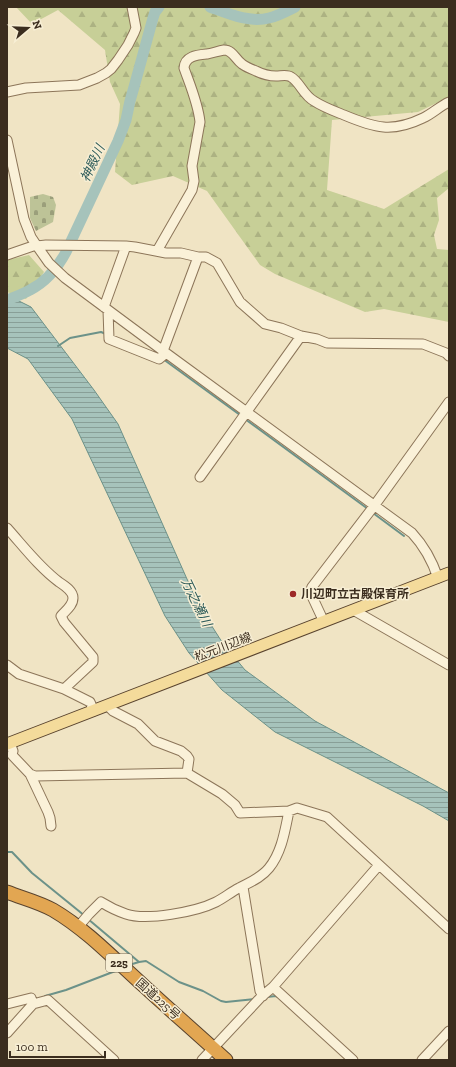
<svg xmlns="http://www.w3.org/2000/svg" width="456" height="1067" viewBox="0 0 456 1067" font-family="'Zilla Slab','Noto Sans JP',serif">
  <defs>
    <pattern id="forest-firs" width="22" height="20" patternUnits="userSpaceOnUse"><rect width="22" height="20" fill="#c7cf97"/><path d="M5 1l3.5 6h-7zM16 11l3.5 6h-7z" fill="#acb282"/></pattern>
    <pattern id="cemetery-stones" width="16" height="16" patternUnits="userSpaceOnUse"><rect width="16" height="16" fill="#bdc397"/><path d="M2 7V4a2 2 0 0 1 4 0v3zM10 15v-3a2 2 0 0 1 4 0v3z" fill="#9b9f7b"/></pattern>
    <pattern id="water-rules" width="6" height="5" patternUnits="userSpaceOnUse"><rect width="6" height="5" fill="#a6c3bb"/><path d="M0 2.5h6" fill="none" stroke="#889f97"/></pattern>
  </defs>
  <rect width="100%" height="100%" fill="#f0e4c4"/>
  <path fill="url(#forest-firs)" d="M16,7H449V97L418,112L332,120L327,190L384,209L449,169V188L437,198L439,220L434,235L437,249L449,250V322L384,309L365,312L275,274L260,265L207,191L173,176L132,185L115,172L120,104L110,82L105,50L58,10L32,24Z
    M29,255L44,272L26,299L7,292V260Z"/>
  <path fill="url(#cemetery-stones)" d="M43,194L53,197L56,205L53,222L36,231L30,218V197Z"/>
  <path fill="url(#water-rules)" stroke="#6c9289" d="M7,295L31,307L94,390L118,424L199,606L222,642L245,670L315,721L449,793V821L423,806L275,732L222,690L189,653L165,616L72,419L28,359L7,348Z"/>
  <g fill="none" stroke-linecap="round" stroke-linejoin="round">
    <path stroke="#6c9289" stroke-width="2" d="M58,346L70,338L101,332L106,334
      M163,359L240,415
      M245,419L368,509
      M373,513L404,536
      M7,852H12L32,873L85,916
      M88,919L139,962
      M129,965L139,962L146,961L179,982L203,991L221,1001L226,1002L255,999
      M45,996L66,990L118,970
      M267,997L276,996L278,997"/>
    <path stroke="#a6c3bb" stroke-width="11" d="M210,7C229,14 249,23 269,18C278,16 287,11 295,7
      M7,300C15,297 23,294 30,290C46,282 58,267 66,252L118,141L126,120L130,101L134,87L153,18L155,12L159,7"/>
    <defs>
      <path id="minor" d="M7,92L26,88L79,85L97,78L106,73L111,69L118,60L128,45L134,33L136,28L132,7
        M7,140L24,219L31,237L37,246L49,263L65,278L166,353L412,533C425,547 432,560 438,578
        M37,246L46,245L126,246L135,247L166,253H181L198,257H206L217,263L240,302L265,324L281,328L301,336L317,339L327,343L423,344L446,353L449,356
        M157,251L192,190L194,181L192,166L200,122C198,103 190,85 184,68C185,56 197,55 207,54C213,53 218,51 224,50C233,50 235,59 242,64C246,67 251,69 256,71C262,74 270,76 276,76C281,76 287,74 291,77C300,82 303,95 314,101C323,107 334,111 344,115C375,128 392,133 423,118C432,114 440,106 449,102
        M7,255L36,245
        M104,307L126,246
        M108,310L109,339L159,359L166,353
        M163,351L198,257
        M200,477L301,336
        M7,528C24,547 39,567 59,582C65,586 73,591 73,598C73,606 65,611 61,616L64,622L93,657V662L64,689
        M355,611L449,665
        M324,622L310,592L312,587L374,506L449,402
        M7,665L19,674L64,689L90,702L94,711
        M108,706L113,711L138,724L155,741L181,751L187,756L189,759L187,773
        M10,743L13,751L12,755L30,774L35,776L187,773L222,794L235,805L240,813L289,811L297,808L327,817L449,929
        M30,774L48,812L50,818L51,826
        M243,887L260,991L263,996
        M78,927L89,914L101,902C109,907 117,911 126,914C146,921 196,912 216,902C224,898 231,892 239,888C250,882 261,878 269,868C282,852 285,830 289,811
        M273,987L353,1060
        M7,1004L31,998L33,1004
        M7,1033L33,1004L48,1000L114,1060
        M202,1060L261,997L273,987L379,865
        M422,1060L449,1031"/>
      <path id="major" d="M7,744L449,573"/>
      <path id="highway" d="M7,892C22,898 39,902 53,910C87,930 115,960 144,986C171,1011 199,1035 226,1060"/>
    </defs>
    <use href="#minor" stroke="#8c7559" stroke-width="11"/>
    <use href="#major" stroke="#59432e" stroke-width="13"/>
    <use href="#highway" stroke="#59432e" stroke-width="15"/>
    <use href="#minor" stroke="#faf1d8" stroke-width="9"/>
    <use href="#major" stroke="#f4db9b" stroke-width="11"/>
    <use href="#highway" stroke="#e2a652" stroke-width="13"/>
  </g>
  <circle fill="#9d2927" stroke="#f7eed4" stroke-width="1.5" cx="293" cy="594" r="4"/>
  <g text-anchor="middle" stroke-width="3" stroke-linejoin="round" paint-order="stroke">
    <rect fill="#f7eed4" stroke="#736755" stroke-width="1" x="106" y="954" width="26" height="18" rx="3"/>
    <g font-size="11" font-weight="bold" fill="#3b2d1e">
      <text x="119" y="967">225</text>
    </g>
    <g font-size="12" font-weight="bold" fill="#3b2d1e" stroke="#f7eed4" text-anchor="start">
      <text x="301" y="598">川辺町立古殿保育所</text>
    </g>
    <g font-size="12" fill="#3b2d1e" stroke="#f7eed4">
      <text transform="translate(223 647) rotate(-21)" y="4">松元川辺線</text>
      <text transform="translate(158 999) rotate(42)" y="4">国道225号</text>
    </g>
    <g font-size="13" font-style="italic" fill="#2d5b59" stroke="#f7eed4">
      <text transform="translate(92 163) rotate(-65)" y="5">神殿川</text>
      <text transform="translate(197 602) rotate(64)" y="5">万之瀬川</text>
    </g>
  </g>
  <rect width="456" height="1067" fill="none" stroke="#3b2d1e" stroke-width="16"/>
  <g transform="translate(28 28) rotate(71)" stroke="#f7eed4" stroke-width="3" paint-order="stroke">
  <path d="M0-3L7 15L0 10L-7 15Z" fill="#3b2d1e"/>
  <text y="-6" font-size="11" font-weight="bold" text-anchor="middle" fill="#3b2d1e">N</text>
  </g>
  <path d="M10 1051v6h95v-6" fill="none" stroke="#3b2d1e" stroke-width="2"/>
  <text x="16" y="1051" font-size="12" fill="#3b2d1e" stroke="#f7eed4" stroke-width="3" paint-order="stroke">100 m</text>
</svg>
